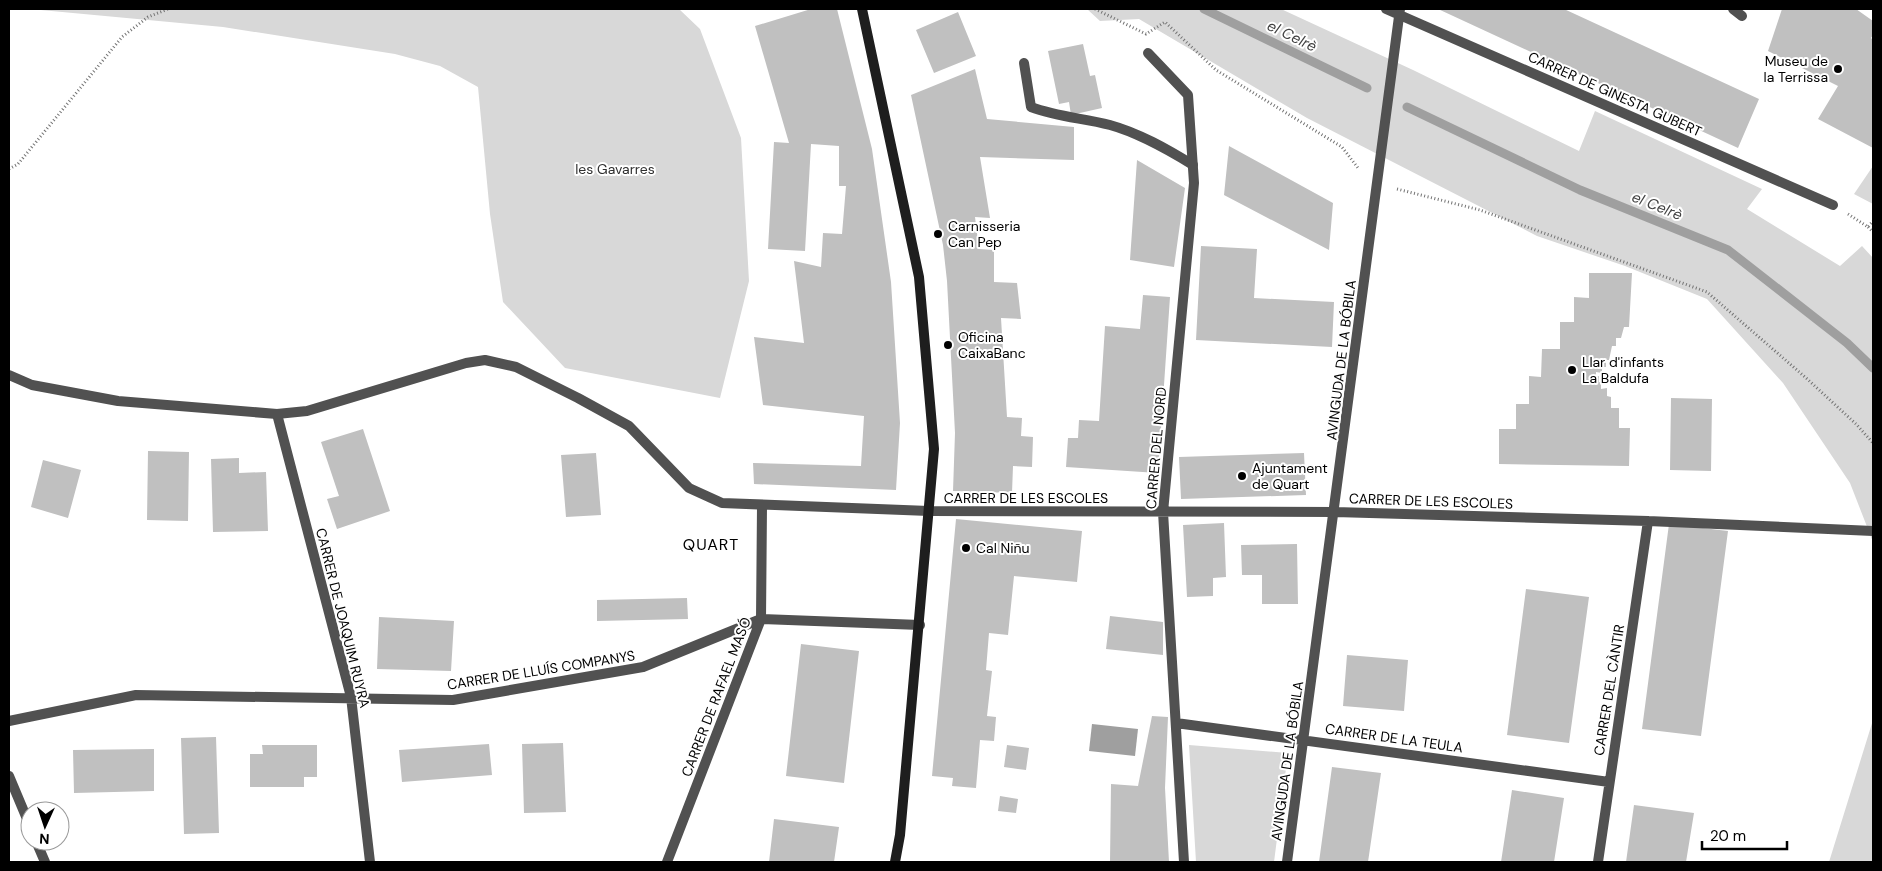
<svg xmlns="http://www.w3.org/2000/svg" width="1882" height="871" viewBox="0 0 1882 871" font-family="'DM Sans',sans-serif">
  <rect width="100%" height="100%" fill="#fff"/>
  <path fill="#d8d8d8" d="M30,9H679L700,29L741,138L749,281L720,398L565,368L503,302L490,214L478,87L440,66L395,54L223,27Z
    M1087,9H1281L1413,70L1579,151L1595,111L1762,189L1747,209L1840,266L1862,246L1873,258V542L1850,483L1783,383L1707,299L1625,266L1537,236L1307,118L1139,19L1100,21Z
    M1873,166V204L1854,194Z
    M1873,720V862H1829Z
    M1189,745L1288,753L1274,862H1196Z"/>
  <path fill="#9f9f9f" d="M1092,724L1138,729L1135,756L1089,751Z"/>
  <g fill="none" stroke-linecap="round" stroke-linejoin="round">
    <path stroke="#9f9f9f" stroke-width="9" d="M1204,9L1367,88
      M1407,107L1580,190L1728,250L1847,343L1873,368"/>
  </g>
  <path fill="#c0c0c0" d="M811,9H837L872,149L891,282L900,423L896,490L754,484L753,463L861,466L864,416L763,405L754,337L804,343L794,261L821,267L823,233L842,234L846,186H839V146L811,144L805,251L768,249L774,142L789,143L755,26Z
    M1438,9H1564L1759,99L1738,148Z
    M1782,9H1856L1873,21V35L1871,38L1873,40V148L1818,119L1838,86L1768,51Z
    M958,12L976,56L934,73L916,30Z
    M1083,44L1090,76L1095,75L1102,108L1071,115L1069,102L1059,104L1048,51Z
    M975,69L987,119L1074,127V160L980,157L990,218L975,217L979,249L994,250V282L1017,283L1021,319L1001,318L1007,417L1022,418L1021,436L1033,437L1032,467L1013,466L1012,493L953,491L955,433L947,281L943,245L911,95Z
    M1229,146L1333,203L1329,250L1224,195Z
    M1137,160L1185,188L1174,267L1130,260Z
    M1201,246L1257,249L1254,298L1334,302L1332,347L1196,340Z
    M1589,273H1632L1629,327H1624L1621,338H1616V346H1612L1609,360H1606V367H1602V373L1596,372V377L1599,376V382H1601V389L1607,388V396L1611,397V408H1619V428H1630L1629,466L1499,464V429H1516V404H1529V376L1541,377L1542,349H1560V322H1574V297L1589,298Z
    M1143,295L1170,297L1158,473L1066,467L1068,438H1078L1079,420L1099,421L1105,326L1140,329Z
    M1671,398L1712,399L1711,471L1670,470Z
    M363,429L390,511L337,529L327,499L339,496L321,442Z
    M148,451L189,452L188,521L147,520Z
    M596,453L601,515L566,517L561,455Z
    M1304,453L1306,495L1181,499L1179,457Z
    M239,458V473L266,472L268,531L213,532L211,459Z
    M43,460L81,470L68,518L31,507Z
    M956,519L1082,531L1077,582L1014,576L1008,635L989,633L986,670L992,671L987,716L996,717L994,741L980,740L976,788L952,786L953,778L932,776Z
    M1224,523L1226,577L1213,578V596L1187,597L1183,525Z
    M1669,524L1728,531L1701,736L1642,729Z
    M1297,544L1298,604H1262V575H1242L1241,545Z
    M1526,589L1589,597L1569,743L1507,735Z
    M687,598L688,619L597,621V600Z
    M1110,616L1163,622V655L1106,649Z
    M379,617L454,621L451,671L377,669Z
    M801,644L859,651L844,783L786,776Z
    M1347,655L1408,660L1404,711L1343,706Z
    M1152,716L1168,717L1165,788L1169,862H1110L1111,784L1138,786Z
    M216,737L219,833L184,834L181,738Z
    M563,743L566,812L524,813L522,744Z
    M489,744L492,775L402,782L399,750Z
    M262,745H317V777H304V787H250V754H263Z
    M1007,745L1029,748L1026,770L1004,767Z
    M154,749V791L74,793L73,750Z
    M1332,767L1381,773L1368,862H1319Z
    M1512,790L1564,798L1554,862H1501Z
    M1000,796L1018,799L1016,813L998,811Z
    M1634,805L1694,813L1686,862H1626Z
    M774,819L839,827L834,862H769Z"/>
  <g fill="none" stroke-linecap="round" stroke-linejoin="round">
    <path stroke="#737373" stroke-width="3" stroke-dasharray="1 2.5" stroke-linecap="butt" d="M1095,9L1146,34L1165,22L1216,70L1342,147L1358,168
      M9,169L18,164L122,37L148,17L168,9
      M1397,189L1480,210L1707,292L1805,377L1856,424L1873,443
      M1848,214L1868,227L1873,221
      M1868,227L1873,232"/>
    <path stroke="#515151" stroke-width="10" d="M1024,63L1031,107C1057,117 1083,118 1110,125C1139,133 1167,149 1193,165"/>
    <path stroke="#515151" stroke-width="10" d="M1386,9L1833,205
      M1733,9L1742,16
      M1148,53L1188,95L1194,183L1163,512L1184,862
      M9,375L32,385L118,401L277,414L307,411L466,363L485,360L516,367L578,398L629,426L689,488L722,503L929,511L1335,512L1648,521L1873,531
      M277,414L351,697L370,862
      M9,721L136,695L453,700L643,667L761,619L920,625
      M1176,723L1609,782
      M9,776L30,826
      M36,841L45,862
      M667,862L761,619L762,506
      M1287,862L1400,9
      M1598,862L1648,521"/>
    <path stroke="#1e1e1e" stroke-width="10" d="M862,9L919,277L934,449L900,835L895,862"/>
  </g>
  <g fill="#000" stroke="#fff" stroke-width="2">
    <circle cx="1838" cy="69" r="5"/>
    <circle cx="938" cy="234" r="5"/>
    <circle cx="948" cy="345" r="5"/>
    <circle cx="1572" cy="370" r="5"/>
    <circle cx="1242" cy="476" r="5"/>
    <circle cx="966" cy="548" r="5"/>
  </g>
  <g text-anchor="middle" stroke-width="4" stroke-linejoin="round" paint-order="stroke">
    <g font-size="14" fill="#000" stroke="#fff" text-anchor="start">
      <text x="1828" y="66" text-anchor="end">Museu de<tspan x="1828" dy="16">la Terrissa</tspan></text>
      <text x="948" y="231">Carnisseria<tspan x="948" dy="16">Can Pep</tspan></text>
      <text x="958" y="342">Oficina<tspan x="958" dy="16">CaixaBanc</tspan></text>
      <text x="1582" y="367">Llar d'infants<tspan x="1582" dy="16">La Baldufa</tspan></text>
      <text x="1252" y="473">Ajuntament<tspan x="1252" dy="16">de Quart</tspan></text>
      <text x="976" y="553">Cal Niñu</text>
    </g>
    <g font-size="14" fill="#000" stroke="#fff">
      <text transform="translate(1615 94) rotate(24)" y="5">CARRER DE GINESTA GUBERT</text>
      <text transform="translate(1341 360) rotate(-83)" y="5">AVINGUDA DE LA BÓBILA</text>
      <text transform="translate(1156 448) rotate(-85)" y="5">CARRER DEL NORD</text>
      <text x="1026" y="503">CARRER DE LES ESCOLES</text>
      <text transform="translate(1431 501) rotate(2)" y="5">CARRER DE LES ESCOLES</text>
      <text transform="translate(343 618) rotate(76)" y="5">CARRER DE JOAQUIM RUYRA</text>
      <text transform="translate(541 670) rotate(-9)" y="5">CARRER DE LLUÍS COMPANYS</text>
      <text transform="translate(1609 690) rotate(-81)" y="5">CARRER DEL CÀNTIR</text>
      <text transform="translate(716 697) rotate(-69)" y="5">CARRER DE RAFAEL MASÓ</text>
      <text transform="translate(1394 738) rotate(8)" y="5">CARRER DE LA TEULA</text>
      <text transform="translate(1287 761) rotate(-82)" y="5">AVINGUDA DE LA BÓBILA</text>
    </g>
    <g font-size="14" fill="#2f2f2f" stroke="#fff">
      <text x="615" y="174">les Gavarres</text>
    </g>
    <g font-size="15" font-style="italic" fill="#404040" stroke="#fff">
      <text transform="translate(1292 36) rotate(26)" y="5">el Celrè</text>
      <text transform="translate(1657 206) rotate(22)" y="5">el Celrè</text>
    </g>
    <g font-size="16" letter-spacing="1" fill="#000" stroke="#fff">
      <text x="711" y="550">QUART</text>
    </g>
  </g>
  <rect width="1882" height="871" fill="none" stroke="#000000" stroke-width="20"/>
  <g transform="translate(45 826) rotate(183)"><circle r="24" fill="#ffffff" stroke="#999999"/>
  <path d="M0-4L9 19L0 12L-9 19Z" fill="#000000"/>
  <text y="-8" font-size="14" font-weight="bold" text-anchor="middle" fill="#000000">N</text>
  </g>
  <path d="M1702 841v8h85v-8" fill="none" stroke="#000000" stroke-width="2.5"/>
  <text x="1710" y="841" font-size="15" fill="#000000" stroke="#ffffff" stroke-width="4" paint-order="stroke">20 m</text>
</svg>
